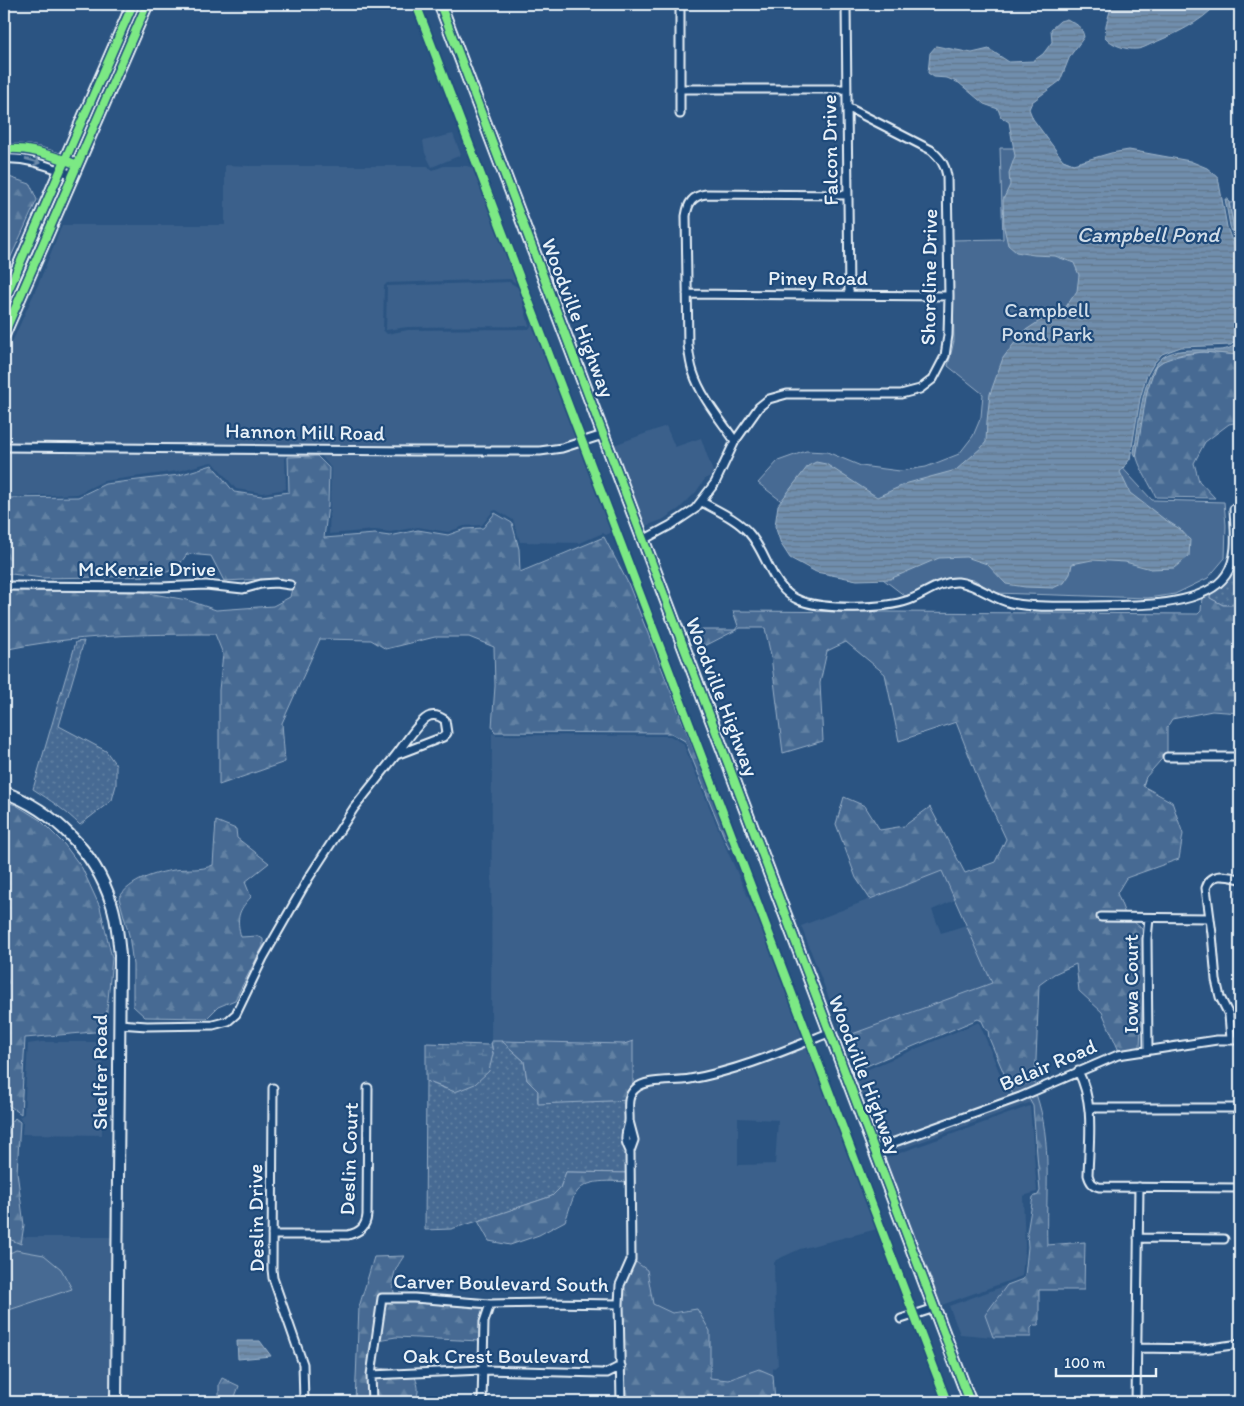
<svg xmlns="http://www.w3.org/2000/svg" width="1244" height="1406" viewBox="0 0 1244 1406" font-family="Itim,sans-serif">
  <defs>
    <pattern id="grass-dots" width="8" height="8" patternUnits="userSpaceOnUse" patternTransform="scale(1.25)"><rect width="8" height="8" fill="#476b93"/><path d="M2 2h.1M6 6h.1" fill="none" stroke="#6281a3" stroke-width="1.8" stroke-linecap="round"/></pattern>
    <pattern id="forest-firs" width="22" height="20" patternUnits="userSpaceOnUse" patternTransform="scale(1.25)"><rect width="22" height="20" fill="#476b93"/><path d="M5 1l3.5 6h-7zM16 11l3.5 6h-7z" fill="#6281a3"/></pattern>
    <pattern id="wetland-marsh" width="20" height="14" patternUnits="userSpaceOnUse" patternTransform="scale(1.25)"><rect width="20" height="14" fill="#476b93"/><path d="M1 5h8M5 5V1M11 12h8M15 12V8" fill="none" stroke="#6281a3"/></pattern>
    <pattern id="water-rules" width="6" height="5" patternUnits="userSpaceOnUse" patternTransform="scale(1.25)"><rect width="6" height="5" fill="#708ead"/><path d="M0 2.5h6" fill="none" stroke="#61768a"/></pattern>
  </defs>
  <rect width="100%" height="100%" fill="#2b5482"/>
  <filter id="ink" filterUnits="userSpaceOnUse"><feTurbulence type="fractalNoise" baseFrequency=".02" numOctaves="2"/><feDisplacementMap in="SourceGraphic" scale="10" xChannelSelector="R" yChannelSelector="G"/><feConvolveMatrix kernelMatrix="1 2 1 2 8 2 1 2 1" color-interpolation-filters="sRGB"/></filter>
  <g filter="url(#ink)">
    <path fill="#3a608b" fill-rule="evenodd" d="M453,134L461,155L432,167L425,153L423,141Z
      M225,165L250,166H428L430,169L433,170L444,166H467L486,172L586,437L561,444L540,447L246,446L190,444L4,443V360L40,280L62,225H225ZM510,279L522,287L532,325L529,329L408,330L387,334L383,330L384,286L387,283Z
      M509,282L519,288L529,326L408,327L386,330L387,286Z
      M666,426L675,447L701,438L714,475L705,479L696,492L679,509L662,520L645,526L614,445Z
      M589,444L621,528L606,535L603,533L580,543L520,542L513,520L496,510L493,511L482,525L464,526L448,532L418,527L390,532L375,530L329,534L331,468L320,454L540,455L562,452Z
      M4,451L287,454L285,457L286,489L262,493L236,489L214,463L211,462L178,471L104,481L77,494L4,497Z
      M492,733L496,735L670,736L683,743L727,850L778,964L803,1037L737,1063L711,1071L665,1079V1086L712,1079L739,1071L816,1042L885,1227L800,1249L776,1260L774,1263L775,1313L778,1365L773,1369V1375L759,1369L728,1380L710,1378V1331L653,1304L647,1270L633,1260V1041L624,1044L491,1041ZM738,1118L778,1120L775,1164L738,1165Z
      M942,871L955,900L932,910L941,933L966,925L992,983L844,1037L801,926Z
      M979,1022L1009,1096L887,1141L876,1136L852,1076Z
      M41,1042H103L102,1135L22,1134L23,1123L19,1117L24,1114L28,1044Z
      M1028,1097L1032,1105L1029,1103L890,1153L888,1149Z
      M1030,1106L1037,1192L1023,1196L1025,1247L1022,1276L939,1306L883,1159Z
      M4,1237H112V1402H4Z
      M1007,1285L985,1315L993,1337L960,1334L949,1306Z"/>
    <path fill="url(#grass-dots)" stroke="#98aec6" d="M1238,553H1240V605H1223L1210,598V593C1227,584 1233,571 1238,553Z
      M84,641L59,726L106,751L116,765V785L112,800L80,825C66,811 50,800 33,789L76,642Z
      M491,1041H502L524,1061L527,1080L538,1091V1103L633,1100V1173L566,1172L560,1188L552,1196L488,1218L451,1229L425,1230L426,1081L446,1089L493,1054Z"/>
    <path fill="url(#forest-firs)" stroke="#98aec6" d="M6,176L30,184L37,200L4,272V177Z
      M1240,202V244L1234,229L1229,203Z
      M1203,352L1240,355V422L1229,424L1205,442L1194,463L1199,481L1215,498L1156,497C1150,484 1141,471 1137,458C1134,448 1148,376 1155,367C1164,356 1190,354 1203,352Z
      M317,456L329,468L328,505L324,538L375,534L390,536L418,530L448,535L465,529L483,528L495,513L512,523L519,549L520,572L604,537L628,583L732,847L729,849L685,741L671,733L495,732L492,727L495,686L494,647L469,637H435L386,649L371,640L320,639L282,723L285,762L219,785V690L223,654L215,634C144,634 73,635 4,650V590L142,592L187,600L216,610L273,606L290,597L293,584L265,579L224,581L211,556L187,554L177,568L157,576L42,578L4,573V498L78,497L105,484L179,475L212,465L234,492L262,496L289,492L288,457Z
      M1210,593V598L1223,605H1240V713L1212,711L1172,719L1167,727V753L1146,777L1143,786L1172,802L1183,834L1179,859L1126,878L1117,893L1125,914L1142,929L1145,950L1140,1047L1119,1051L1102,1012L1079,991L1076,964L1054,974L1039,985L1035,1085L1013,1095L989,1038L988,1030H986L982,1021L978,1019L857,1070L844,1037L992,983L942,871L870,899L856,878L836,824L844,797L865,806L880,830L904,826L930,807L965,873L995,862L1006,839L979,781L956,722L899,741L885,674L846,642L827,651L820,683L823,741L783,753L771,656L765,628H740L699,649L691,630H735L738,626L733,611L1198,614L1201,611L1202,597Z
      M4,801L16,805L40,820L64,844L82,868L100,907L112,958L105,1031L25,1038L21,1114L7,1104L4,1105Z
      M216,821L236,829L237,838L269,863L245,882L251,897C238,911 236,918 241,937L258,936L263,939V946L235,1000L218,1007L207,1018L145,1017L133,1006V965L129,935L119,898C130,880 155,873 174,870C188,868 201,871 213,865Z
      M502,1041L624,1044L633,1041V1100L538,1104V1091L527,1080L524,1061Z
      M1036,1094C1053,1142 1045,1194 1047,1245L1085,1242L1084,1290H1039V1325H1034L1031,1328V1337H993L985,1315L1007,1285L1023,1279L1025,1276L1028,1247L1027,1233L1033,1197L1038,1195L1040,1191L1033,1106L1028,1097Z
      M15,1118L20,1122L17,1172L24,1225L21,1244L4,1237V1132Z
      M566,1172L633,1173V1182C617,1182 588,1177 577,1192C571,1199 569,1213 565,1221L539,1235L510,1245L489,1241L478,1221L552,1196L560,1188Z
      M404,1256C393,1272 390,1280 396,1300L422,1303H483L480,1341L396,1337L378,1340L376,1365L379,1368L413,1373C418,1383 421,1392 414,1402H355L359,1307L374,1257Z
      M633,1260L647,1270L653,1304L672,1313L697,1309L710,1331V1378L728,1380L759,1369L773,1375L775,1402H618L622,1372L624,1275Z
      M222,1378L239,1386L233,1402H219V1384Z"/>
    <path fill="url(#wetland-marsh)" stroke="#98aec6" d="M491,1042L493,1054L489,1071L475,1084L455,1092L426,1081V1043L488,1045Z"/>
    <path fill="#476b93" stroke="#98aec6" d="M1000,148H1032L1212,218L1133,357L1106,450L1152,500L1224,502L1226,525L1225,558L1208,578L1175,594L1148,598L995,593L975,580L949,578L905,596L758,483L778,461L806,451L827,452L861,466L900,471L926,467L959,454L973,436L981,417L983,394L948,366L954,341L952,240L1003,239Z
      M16,1250L44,1255L61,1269L72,1289L9,1310L5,1308L4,1298V1256Z"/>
    <path fill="url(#water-rules)" stroke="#a0b6cb" d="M1112,4H1217C1200,23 1175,34 1151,44C1147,46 1141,49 1137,49C1125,50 1112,45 1105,37L1106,25Z
      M1067,19C1076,24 1082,26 1084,37L1070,56L1060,81L1032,102L1029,109L1033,119L1063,160L1073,164L1111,153L1129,150L1190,161L1207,168L1218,177L1227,227L1240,263V336L1231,345L1181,347L1162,354L1154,363L1146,377L1140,399L1130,459L1120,472L1130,493L1164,519L1180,529L1190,540L1189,556L1174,568L1151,569L1125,562L1092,560L1072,564L1070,574L1064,583L1053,588L1025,587L1006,584L987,564L966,557L939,558L890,579L857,580L816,572L790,558L781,544L775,526L778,505L808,466L816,462L826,464L877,497L908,483L956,470L982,447L986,442L987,421L990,394L1003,358L1023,332L1041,320L1055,315L1065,308L1077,291L1079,275L1074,263L1055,256L1034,255L1016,252L1008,245L1004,228L1003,200L1010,185L1009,173L1015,156L1009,122L1001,117L998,109L984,104L959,83L947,78L934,77L928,73L930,53L936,46L972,53L989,49L1009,62L1033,61L1043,54L1052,42L1051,29L1060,21Z
      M1225,199H1228L1229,203L1234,229L1240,244V255L1230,226Z
      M1240,341V355L1203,352L1183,354L1163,361L1155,367L1147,391L1136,457L1134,452C1139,427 1141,374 1163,357C1175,349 1191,350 1204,350C1220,350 1228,352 1240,341Z
      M237,1341H260L271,1356L238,1359Z"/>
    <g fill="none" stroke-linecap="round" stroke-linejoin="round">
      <defs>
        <path id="street" d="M846,4L849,295
          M679,89H847
          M680,114V4
          M4,149C30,147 53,156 77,164
          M4,159C28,157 50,167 73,175
          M687,294L949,296
          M735,441C720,419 701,397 693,372C690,363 689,354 688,345L686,216C688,203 692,196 706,194L848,195
          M4,447C183,448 361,452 540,451L562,448L603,435
          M702,502C718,511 737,519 749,533C768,554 771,590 801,601C827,610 883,609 909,600C925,594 940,581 958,582C977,584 992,599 1011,603C1037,608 1064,606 1090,606C1127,605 1203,609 1226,575C1239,556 1235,531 1234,509
          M643,540L671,525L695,509L715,483L735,441L759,407L769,399L787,394H901L920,389L933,379L945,356L948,335L949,296L947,176C945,164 940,158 931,150L847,107
          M4,586L161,587L206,585L243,589L261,584L276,583L290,585
          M1167,757H1240
          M1101,917L1210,918
          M119,1024L147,1026L213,1025L228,1021L236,1014L263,958L308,879L354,808L396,755L443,737L447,733L445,720C441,717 436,714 430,716C421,718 403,746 396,755
          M1231,1039L1229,1015L1220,997L1216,980L1212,934L1206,888C1211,871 1227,876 1240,879
          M1148,1050L1147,939L1149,918
          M1078,1071C1095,1103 1089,1140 1088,1175C1090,1182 1092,1185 1099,1187L1240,1188
          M273,1088L272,1269L273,1278L303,1364L304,1402
          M1089,1108H1240
          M875,1149L1020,1097L1118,1055L1217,1040H1240
          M630,1151C628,1146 625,1142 626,1137C626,1132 628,1127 629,1122C630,1111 625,1098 635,1089C646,1078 675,1082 690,1079C738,1071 786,1050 831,1032
          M272,1235H348C360,1232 366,1227 367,1215L368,1088
          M1138,1238L1224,1239
          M901,1319L935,1308
          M1137,1348L1203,1349L1240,1344
          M371,1375L482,1370L601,1373H607L621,1366
          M372,1402L371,1375L382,1298H414L490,1304L547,1303L619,1304
          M482,1402L484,1322L490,1304
          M621,1402L619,1304L620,1285L631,1260L630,1151L634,1140L629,1121
          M1136,1402L1139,1187"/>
        <path id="secondary" d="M4,792C53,810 95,852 111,902C117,919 118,937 120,955L116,1402"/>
        <path id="primary" d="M440,4L970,1402
          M4,300L133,4
          M4,334L147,4"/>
      </defs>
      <use href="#street" stroke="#e8f1f8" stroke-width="11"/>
      <use href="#secondary" stroke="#e8f1f8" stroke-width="14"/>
      <use href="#primary" stroke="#e8f1f8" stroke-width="15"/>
      <use href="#street" stroke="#1f4a7a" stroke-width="7"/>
      <use href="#secondary" stroke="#1f4a7a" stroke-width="10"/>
      <use href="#primary" stroke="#1f4a7a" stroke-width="11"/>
      <defs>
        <path id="cycleway" d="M416,4L947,1402
          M440,4L970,1402
          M4,149C28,147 50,155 73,163
          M4,300L133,4
          M4,334L147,4"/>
      </defs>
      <use href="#cycleway" stroke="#1f4a7a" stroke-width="11"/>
      <use href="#cycleway" stroke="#7ce984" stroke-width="8"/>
    </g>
    <defs><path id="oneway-shaft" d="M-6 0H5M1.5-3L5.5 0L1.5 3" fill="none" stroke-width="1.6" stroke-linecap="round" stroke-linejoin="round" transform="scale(1.25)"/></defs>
    <use stroke="#6f8dac" href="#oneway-shaft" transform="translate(33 161) rotate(15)"/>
  </g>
  <g text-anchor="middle" stroke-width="4.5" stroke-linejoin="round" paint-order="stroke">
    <g font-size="21" fill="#e8f1f8" stroke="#1f4a7a">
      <text transform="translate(830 150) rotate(-91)" y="7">Falcon Drive</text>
      <text transform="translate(929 277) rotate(-89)" y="7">Shoreline Drive</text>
      <text x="818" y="285">Piney Road</text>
      <text transform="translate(578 318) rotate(69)" y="7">Woodville Highway</text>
      <text transform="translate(305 432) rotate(1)" y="7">Hannon Mill Road</text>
      <text x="147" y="576">McKenzie Drive</text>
      <text transform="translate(722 697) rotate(69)" y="7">Woodville Highway</text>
      <text transform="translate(1131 984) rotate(-90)" y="7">Iowa Court</text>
      <text transform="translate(1048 1065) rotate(-23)" y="7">Belair Road</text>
      <text transform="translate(100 1072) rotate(-90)" y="7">Shelfer Road</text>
      <text transform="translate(865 1075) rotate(69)" y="7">Woodville Highway</text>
      <text transform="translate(349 1159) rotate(-88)" y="7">Deslin Court</text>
      <text transform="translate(256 1218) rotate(-91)" y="7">Deslin Drive</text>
      <text transform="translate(501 1283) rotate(1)" y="7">Carver Boulevard South</text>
      <text x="496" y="1363">Oak Crest Boulevard</text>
    </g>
    <g font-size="21" fill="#d0dde9" stroke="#1f4a7a">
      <text x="1047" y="317">Campbell<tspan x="1047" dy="24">Pond Park</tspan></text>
    </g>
    <g font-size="22" font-style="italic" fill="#d0dde9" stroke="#1f4a7a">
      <text x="1148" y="242">Campbell Pond</text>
    </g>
  </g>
  <rect width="1244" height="1406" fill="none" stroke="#1f4a7a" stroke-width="20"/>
  <rect x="10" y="10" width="1224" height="1386" fill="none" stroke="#e8f1f8" stroke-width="2" filter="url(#ink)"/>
  <path d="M1056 1368v8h100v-8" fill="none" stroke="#e8f1f8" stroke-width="2.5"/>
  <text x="1064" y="1368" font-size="15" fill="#e8f1f8" stroke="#1f4a7a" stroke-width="4" paint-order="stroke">100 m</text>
</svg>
